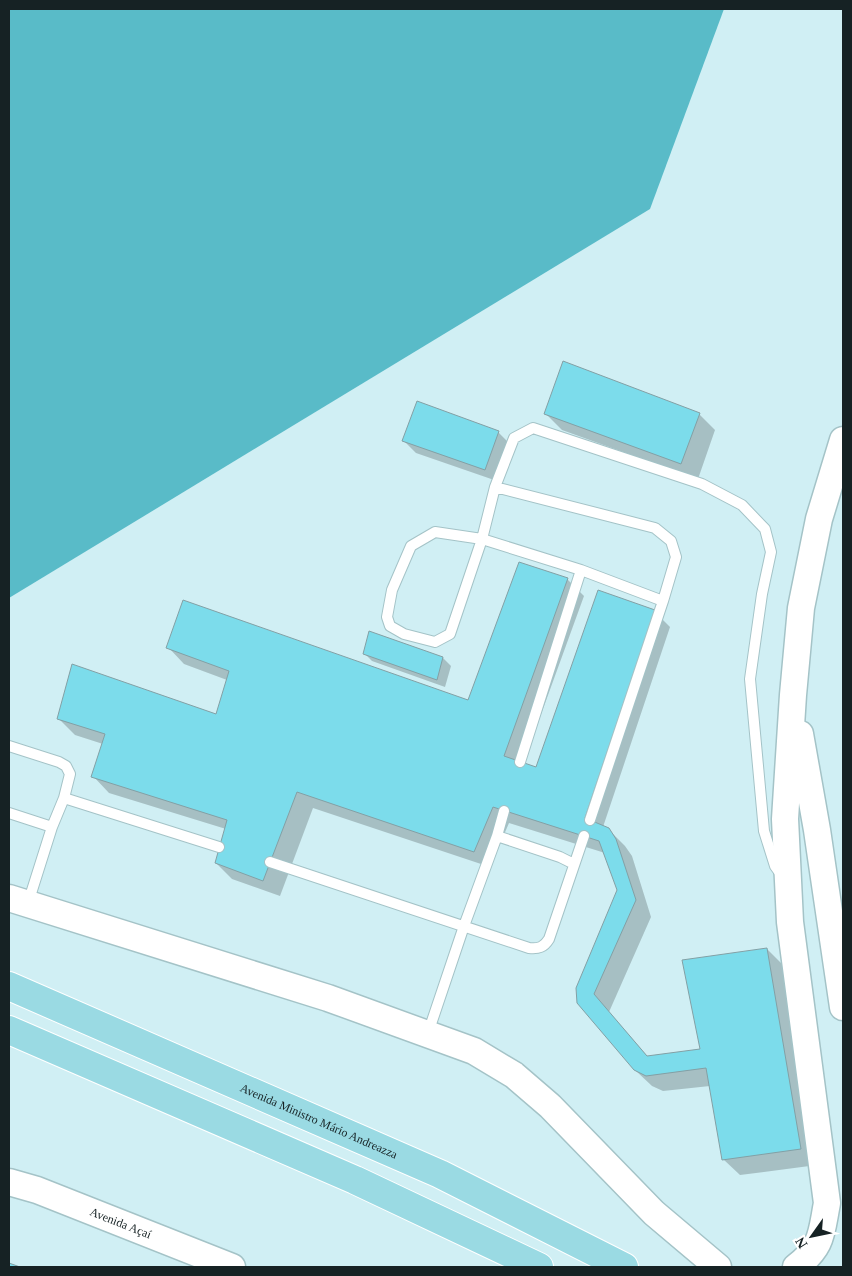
<svg xmlns="http://www.w3.org/2000/svg" width="852" height="1276" viewBox="0 0 852 1276" font-family="Georgia,serif">
  <rect width="100%" height="100%" fill="#d0eff4"/>
  <path fill="#59bbc8" d="M9,9H724L650,209L9,598Z"/>
  <path fill="#0003" d="M417,403L499,433L511,445L497,481L416,453L404,441Z
    M546,414H699L715,430L698,479L562,430Z
    M567,579L584,596L523,764L537,769L654,611L670,627L603,827L608,829L625,846L632,856L651,917L609,1012L648,1057L701,1050L767,949L783,965L817,1165L740,1175L723,1159L710,1086L663,1091L652,1086L635,1070L579,1002L618,890L605,853L509,823L490,867L313,808L280,896L232,879L216,863L226,829L109,793L93,776L103,744L75,735L58,718L217,715L227,680L184,664L168,647L469,702Z
    M364,653L443,658L451,666L445,687L372,661Z"/>
  <path fill="#7cdceb" stroke="#83a0a5" d="M563,361L700,413L681,464L544,414Z
    M417,401L499,431L485,470L402,441Z
    M519,562L568,578L504,756L536,767L598,590L655,610L585,818L609,828L616,839L636,900L594,994L647,1056L700,1049L682,960L767,948L801,1149L722,1160L706,1068L646,1076L634,1070L577,1003L576,988L617,890L599,841L493,807L474,852L297,792L263,881L215,863L227,820L91,777L105,734L57,719L72,664L216,714L229,671L166,648L183,600L468,700Z
    M369,631L443,657L437,680L363,654Z
    M9,1263L20,1267H9Z"/>
  <g fill="none" stroke-linecap="round" stroke-linejoin="round">
    <defs>
      <path id="service" d="M495,487L655,528L671,541L676,557L663,601L590,820
        M663,601L581,570L482,539L435,532L411,546L392,590L387,617L390,626L404,634L435,642L450,634L482,539L495,487L514,438L533,428L702,484L742,505L765,529L771,552L762,594L750,679L764,831L775,866L780,873
        M9,746L59,762L66,766L70,774L64,798L219,847
        M520,762L581,570
        M9,813L52,827L28,903
        M52,827L64,798
        M497,836L504,811
        M270,862L529,948C539,949 544,947 549,939L584,836
        M428,1033L464,926L497,836L560,857L574,864"/>
      <g id="tertiary">
        <path d="M800,734L817,830L843,1007"/>
        <path d="M9,898L328,998L474,1051L514,1075L550,1106L654,1213L718,1267"/>
        <path id="s1" d="M9,1182L37,1190L232,1267"/>
        <path d="M796,1267C823,1246 821,1234 827,1203L790,922L785,819L793,695L801,608L819,519L843,440"/>
      </g>
      <g id="primary">
        <path id="s2" d="M9,986L440,1174L624,1267"/>
        <path d="M9,1030L355,1180L539,1267"/>
      </g>
    </defs>
    <use href="#service" stroke="#a4c3c7" stroke-width="12"/>
    <use href="#tertiary" stroke="#a4c3c7" stroke-width="29"/>
    <use href="#primary" stroke="#fff" stroke-width="30"/>
    <use href="#service" stroke="#fff" stroke-width="10"/>
    <use href="#tertiary" stroke="#fff" stroke-width="26"/>
    <use href="#primary" stroke="#9adae3" stroke-width="28"/>
  </g>
  <g text-anchor="middle" stroke-width="4" stroke-linejoin="round" paint-order="stroke">
    <g font-size="12" fill="#162224" stroke="#fff">
      <text dy="4" stroke="none"><textPath href="#s2" startOffset="338">Avenida Ministro Mário Andreazza</textPath></text>
      <text dy="4" stroke="none"><textPath href="#s1" startOffset="119">Avenida Açaí</textPath></text>
    </g>
  </g>
  <rect width="852" height="1276" fill="none" stroke="#162224" stroke-width="20"/>
  <g transform="translate(812 1236) rotate(237)" stroke="#ffffff" stroke-width="4" paint-order="stroke">
  <path d="M0-4L9 19L0 12L-9 19Z" fill="#162224"/>
  <text y="-8" font-size="14" font-weight="bold" text-anchor="middle" fill="#162224">N</text>
  </g>
</svg>
